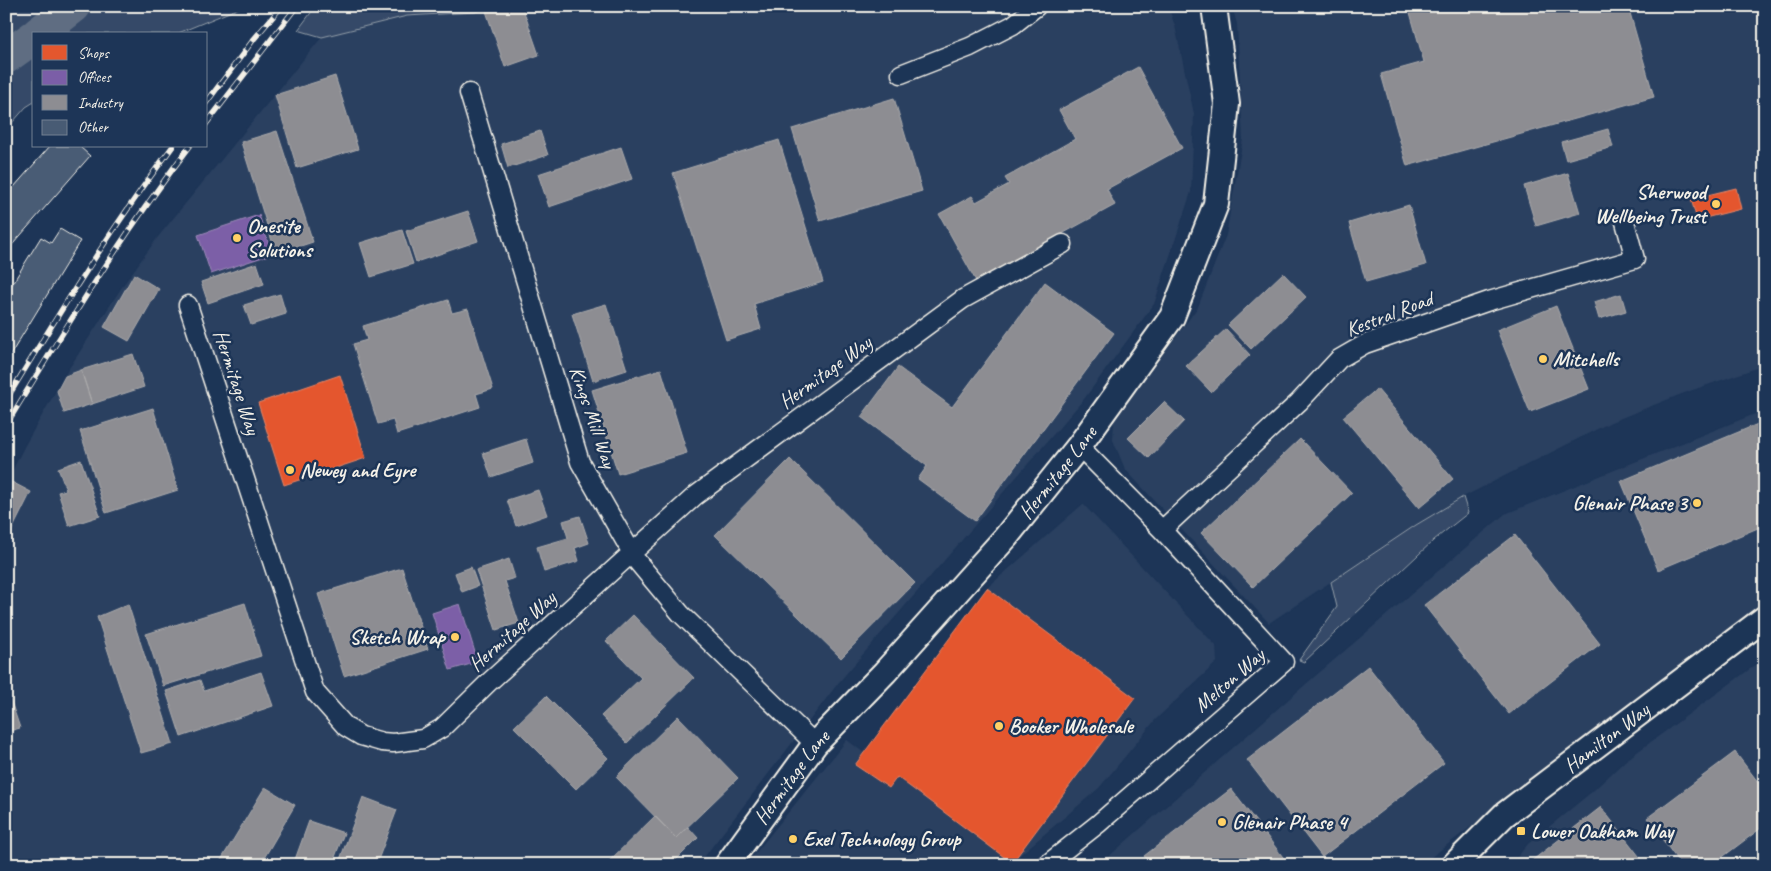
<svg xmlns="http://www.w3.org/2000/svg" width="1771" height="871" viewBox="0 0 1771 871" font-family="Caveat,sans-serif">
  <rect width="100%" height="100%" fill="#1d3557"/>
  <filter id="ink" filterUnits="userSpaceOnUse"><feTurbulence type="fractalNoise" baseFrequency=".02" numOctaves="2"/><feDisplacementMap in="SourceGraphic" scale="10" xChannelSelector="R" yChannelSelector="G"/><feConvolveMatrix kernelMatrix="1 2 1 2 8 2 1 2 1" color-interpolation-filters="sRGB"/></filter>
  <g filter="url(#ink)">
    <path fill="#2a4060" d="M493,6H1168L1175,26L1194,114L1191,192L1154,304L1084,399L839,682L698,865H14L6,853V484L24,447L68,370L124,284L158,237L322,37L407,16L475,12Z
      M1232,6H1765V365L1684,393L1611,422L1463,497L1416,525L1269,623L1125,469L1113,440L1114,421L1198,307L1226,235L1243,139L1237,24Z
      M1765,410V600L1421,865H1099L1313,678L1505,514Z
      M1083,504L1216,646L1217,662L1156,719L1099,788L1008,865H746L847,740L864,753L987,588Z
      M1765,658V865H1511L1528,844L1593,791L1625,761Z"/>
    <path fill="#354a67" stroke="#949ea8" d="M6,6H244L176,34H34V102L26,107L6,130Z
      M316,6H493L475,12L407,16L322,37L298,30Z
      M1463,497L1468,513L1434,540L1304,662L1299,660L1337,607L1331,582L1416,525Z"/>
    <path fill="#e4572e" stroke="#e98566" d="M1736,188L1741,209L1697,220L1691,199Z
      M340,375L366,458L284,485L258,403Z
      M987,588L1135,698L1012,863L897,777L889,788L855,765Z"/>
    <path fill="#7b5ea7" stroke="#9f8aba" d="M259,215L272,254L211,274L198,235Z
      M460,604L478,662L450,670L432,613Z"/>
    <path fill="#8d8d92" stroke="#acabac" d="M499,6H522L539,55L505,67L486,11Z
      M1421,6H1628L1654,97L1407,166L1381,74L1424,62L1409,9Z
      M1138,67L1182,148L1107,189L1115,205L976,281L939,214L972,196L976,202L1009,184L1005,178L1075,139L1059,110Z
      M335,76L358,149L297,168L275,95Z
      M894,98L922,191L820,221L792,129Z
      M1608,129L1613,147L1566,160L1561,142Z
      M277,131L313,242L276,254L241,142Z
      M540,131L548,155L508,168L501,144Z
      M779,140L823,282L754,304L761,329L726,340L673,173Z
      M621,147L632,179L549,207L538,174Z
      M1568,173L1580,213L1536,226L1524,186Z
      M1409,205L1426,265L1366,282L1349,223Z
      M468,211L478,241L416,262L406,231Z
      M402,230L413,264L371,277L360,243Z
      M257,263L264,284L208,303L201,282Z
      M1283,273L1306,297L1251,349L1228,325Z
      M134,274L159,289L129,341L104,327Z
      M1045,282L1114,333L975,521L918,479L927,466L861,417L898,367L952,407Z
      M280,294L286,314L251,325L244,305Z
      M1621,294L1626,311L1599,319L1594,302Z
      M448,300L452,313L468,309L493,389L476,394L480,407L397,434L393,420L378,424L353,344L367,340L363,326Z
      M606,304L627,370L593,381L572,314Z
      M1556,306L1589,389L1530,412L1497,330Z
      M1226,329L1250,355L1211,392L1186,366Z
      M133,354L144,387L92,404L81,370Z
      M661,369L687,453L618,474L592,390Z
      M81,370L92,404L64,413L57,391L65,376Z
      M1377,389L1453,479L1419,508L1343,417Z
      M1164,402L1184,421L1149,458L1128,438Z
      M153,408L178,490L106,513L80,431Z
      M1765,421V525L1658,570L1621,481Z
      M526,439L533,463L491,477L483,453Z
      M1300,439L1352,493L1253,587L1201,533Z
      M790,459L915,583L841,658L715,535Z
      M81,460L100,516L69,526L58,492L66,490L58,468Z
      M8,480L31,492L6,542V484Z
      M538,490L547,515L516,526L507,500Z
      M580,516L589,543L575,548L579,561L544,572L537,547L568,538L563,521Z
      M1515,535L1600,644L1509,714L1424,605Z
      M509,559L515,578L505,581L519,623L496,630L476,570Z
      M471,567L478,586L462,592L455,573Z
      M402,568L428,649L344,676L318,594Z
      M245,603L261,656L163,686L146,634Z
      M128,604L173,744L141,753L97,617Z
      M633,615L694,678L627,743L601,716L641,678L606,641Z
      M1368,666L1444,763L1322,857L1247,760Z
      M261,672L273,706L181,737L166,691L200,680L204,691Z
      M6,687L20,728L6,732Z
      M546,696L608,758L576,789L514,727Z
      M678,716L738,778L676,838L616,777Z
      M1735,752L1765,791V825L1712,865H1681L1647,818Z
      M265,787L295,805L260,865H218Z
      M1231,789L1289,865H1151L1144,856Z
      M363,797L397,810L376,865H338Z
      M1601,807L1646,865H1531L1529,863Z
      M655,816L676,838L688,827L698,838L671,865H605Z
      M309,821L344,833L332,865H293Z"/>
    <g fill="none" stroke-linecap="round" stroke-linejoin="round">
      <path stroke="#5e6d82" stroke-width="34" d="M38,34L74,6
        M6,57L34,37"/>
    </g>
    <path fill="#485b74" stroke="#f4f1e8" d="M50,146H79L90,156L6,252V196Z
      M60,229L80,241L6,362V294L41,237L51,243Z"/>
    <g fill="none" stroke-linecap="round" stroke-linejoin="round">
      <defs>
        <path id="street" d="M901,74L970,47L1013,25L1037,6
          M469,93L580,462L636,560L681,614L815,744
          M188,305L315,692L346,727L361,736L382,742L393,743L423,739L442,728L488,683L695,496L963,299L1063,244
          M1162,530L1299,402L1339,359L1365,344L1489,301L1635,259L1625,222
          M1046,865L1098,824L1284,662L1162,530L1079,446"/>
        <g id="secondary">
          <path id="s1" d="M727,865L815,744L885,672L1006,537L1079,446L1172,317L1216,204L1227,104L1214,6"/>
          <path id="s2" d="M1454,865L1504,815L1765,618"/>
        </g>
      </defs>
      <use href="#street" stroke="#f4f1e8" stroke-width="21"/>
      <use href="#secondary" stroke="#f4f1e8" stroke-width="28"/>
      <use href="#street" stroke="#1d3557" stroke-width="18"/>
      <use href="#secondary" stroke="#1d3557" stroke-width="24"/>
      <defs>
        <path id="rail" d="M206,103L254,39L282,6
          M206,124L297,6
          M6,400C59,313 112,227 173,146
          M6,425C64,330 122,235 190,146"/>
      </defs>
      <use href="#rail" stroke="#f4f1e8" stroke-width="5.5"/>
      <use href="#rail" stroke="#1d3557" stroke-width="4" stroke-dasharray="11" stroke-linecap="butt"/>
    </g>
  </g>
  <g fill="#ffd166" stroke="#1d3557" stroke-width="2">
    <circle cx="1716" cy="204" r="5"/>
    <circle cx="237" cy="238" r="5"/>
    <circle cx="1543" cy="359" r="5"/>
    <circle cx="290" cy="470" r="5"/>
    <circle cx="1697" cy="503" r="5"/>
    <circle cx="455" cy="637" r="5"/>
    <circle cx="999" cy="726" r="5"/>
    <circle cx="1222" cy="822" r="5"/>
    <rect x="1516" y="826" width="10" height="10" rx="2.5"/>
    <circle cx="793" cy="839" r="5"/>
  </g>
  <g text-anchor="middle" stroke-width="5" stroke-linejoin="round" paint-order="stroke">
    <g font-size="21" font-weight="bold" fill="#f4f1e8" stroke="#1d3557" text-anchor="start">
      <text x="1706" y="199" text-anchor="end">Sherwood<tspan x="1706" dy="24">Wellbeing Trust</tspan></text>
      <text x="247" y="233">Onesite<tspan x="247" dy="24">Solutions</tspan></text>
      <text x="1553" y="366">Mitchells</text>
      <text x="300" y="477">Newey and Eyre</text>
      <text x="1687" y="510" text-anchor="end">Glenair Phase 3</text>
      <text x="445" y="644" text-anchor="end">Sketch Wrap</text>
      <text x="1009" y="733">Booker Wholesale</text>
      <text x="1232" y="829">Glenair Phase 4</text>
      <text x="1531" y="838">Lower Oakham Way</text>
      <text x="803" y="846">Exel Technology Group</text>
    </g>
    <g font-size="21" fill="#f4f1e8" stroke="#1d3557">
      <text transform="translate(1389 314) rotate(-21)" y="7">Kestral Road</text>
      <text transform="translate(825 372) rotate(-36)" y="7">Hermitage Way</text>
      <text transform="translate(237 382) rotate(72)" y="7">Hermitage Way</text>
      <text transform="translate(593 417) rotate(71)" y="7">Kings Mill Way</text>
      <text dy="7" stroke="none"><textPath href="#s1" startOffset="514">Hermitage Lane</textPath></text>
      <text transform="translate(512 631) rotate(-42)" y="7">Hermitage Way</text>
      <text transform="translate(1229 680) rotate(-41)" y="7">Melton Way</text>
      <text dy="7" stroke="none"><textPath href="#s2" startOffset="199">Hamilton Way</textPath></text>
      <text dy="7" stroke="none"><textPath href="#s1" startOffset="109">Hermitage Lane</textPath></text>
    </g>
  </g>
  <rect width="1771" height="871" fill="none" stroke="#1d3557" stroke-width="25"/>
  <rect x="12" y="12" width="1746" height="846" fill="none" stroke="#f4f1e8" stroke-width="2" filter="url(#ink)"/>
  <rect x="32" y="32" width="175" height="115" fill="#1d3557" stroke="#738091"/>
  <rect x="42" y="45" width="25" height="15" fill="#e4572e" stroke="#738091"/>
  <text x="78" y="58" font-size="15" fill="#f4f1e8">Shops</text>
  <rect x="42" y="70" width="25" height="15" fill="#7b5ea7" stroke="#738091"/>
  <text x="78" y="82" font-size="15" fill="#f4f1e8">Offices</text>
  <rect x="42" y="95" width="25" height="15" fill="#8d8d92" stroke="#738091"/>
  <text x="78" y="108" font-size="15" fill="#f4f1e8">Industry</text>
  <rect x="42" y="120" width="25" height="15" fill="#485b74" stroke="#738091"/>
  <text x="78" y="132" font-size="15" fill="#f4f1e8">Other</text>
</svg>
